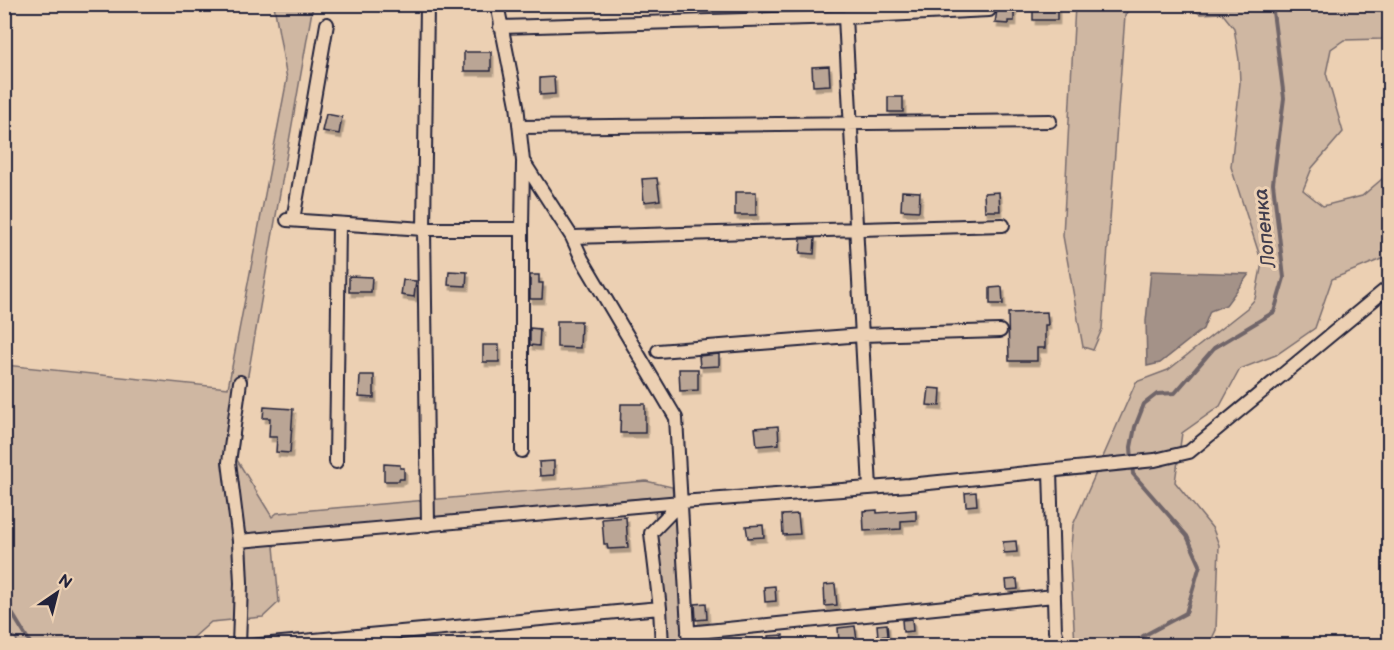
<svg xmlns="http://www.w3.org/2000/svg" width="1394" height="650" viewBox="0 0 1394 650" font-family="'Balsamiq Sans',sans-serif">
  <defs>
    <filter id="shadow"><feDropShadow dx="2.5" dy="4.5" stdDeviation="0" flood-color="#0004"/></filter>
  </defs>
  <rect width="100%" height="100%" fill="#ecd0b3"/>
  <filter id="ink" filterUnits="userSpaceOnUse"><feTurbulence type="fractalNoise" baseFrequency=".0167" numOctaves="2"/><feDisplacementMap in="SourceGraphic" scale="12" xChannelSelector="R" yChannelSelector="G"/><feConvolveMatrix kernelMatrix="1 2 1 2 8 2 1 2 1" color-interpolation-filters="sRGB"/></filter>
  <g filter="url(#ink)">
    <path fill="#cfb7a2" stroke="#786c6e" stroke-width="1.5" d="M274,5H313L242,409L237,460L272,517L277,513L646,481L672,487L690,645H667L654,497L273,535L279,602L263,617L211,622L185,645H15L17,640L5,628V365L228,388L287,79Z
      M1075,5H1132L1125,15L1102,329L1093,350L1083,347L1063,236Z
      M1187,5H1387L1390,8L1388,36L1382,39L1344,40L1331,49L1326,73L1343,132L1312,168L1303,190L1323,206L1362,196L1389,173V256L1332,279L1315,328L1276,355L1240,369L1220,406L1182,433L1175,482L1213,529L1219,545L1216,630L1209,645H1075L1070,556L1073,525L1136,382L1168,370L1247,308L1255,299L1262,263L1231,167L1240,83L1239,60L1234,28L1222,13L1200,14Z"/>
    <path fill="#a49288" stroke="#706569" stroke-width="1.5" d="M1151,271L1249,274L1226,305L1210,311L1203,329L1160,363L1147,366L1146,321Z"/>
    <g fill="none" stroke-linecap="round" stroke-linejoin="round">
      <path stroke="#706569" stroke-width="4" d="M4,600L32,646
        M1136,646L1143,636L1186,613L1200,565L1187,536L1133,474L1131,447L1135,427L1144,404L1157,394L1175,393L1214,348L1274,312L1284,278L1273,183L1284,98L1272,4"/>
    </g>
    <path fill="#baa595" stroke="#22223b" stroke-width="1.5" filter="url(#shadow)" d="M996,4H1014V21H1008V24L995,23L997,10Z
      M1033,4H1057V20H1033Z
      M464,52H491V71H464Z
      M829,66L830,85L813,86L812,67Z
      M554,77L555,94L540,95V78Z
      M888,97H903V112H888Z
      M326,114L342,117L339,134L322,131Z
      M657,178L660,200L644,202L642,179Z
      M902,191L920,192L919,211L901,210Z
      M735,192H756V215H735Z
      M999,192L1000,211H985L984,193Z
      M815,238L814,254L800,253L801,239Z
      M449,271L467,272L466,286L448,285Z
      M530,275H539V283H543L542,299H530Z
      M349,276L372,277L371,292H349Z
      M403,280L416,281L414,297L401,295Z
      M1002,287L1003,304H990V288Z
      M1047,312L1048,325H1045V348H1037V361H1009L1008,313Z
      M557,321H581L580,348L557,347Z
      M530,328L540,329L539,346L530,345Z
      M483,345H499V362H483Z
      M719,354V366L700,367L699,356Z
      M679,369H698V390L680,391Z
      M360,375H374V398L359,397Z
      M929,388L941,389L940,406L927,405Z
      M621,404H645V433H620Z
      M264,407L293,409L290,453L276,452L277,437H269L270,418H263Z
      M778,426L779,444L757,446L755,428Z
      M554,461V475L540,476L539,462Z
      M384,464L400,465V468H404V479H399V481H384Z
      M976,492L977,505L966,506L965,493Z
      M877,510V513L916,510V520L901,521V529L864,531L863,511Z
      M798,514L800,534L783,535L782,515Z
      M626,517L628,548L608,549L607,544H604L602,519Z
      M763,525L764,537L748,538L746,526Z
      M1016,541L1017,552L1004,553L1003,542Z
      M1017,579L1018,589L1007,590L1006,580Z
      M835,584L837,605L825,606L824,585Z
      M775,586L776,601L765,602L764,587Z
      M706,603L707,619L696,620L695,604Z
      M912,619L913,631L903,632L902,620Z
      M887,624L888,636L878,637L877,625Z
      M855,626L857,640L839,642L838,628Z
      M783,635V645H769L768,636Z"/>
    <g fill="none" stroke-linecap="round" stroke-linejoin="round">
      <defs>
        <path id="minor" d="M427,4L424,229L428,525
          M497,4L517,105L523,161L572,237L582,259L676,418L689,646
          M500,27L845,17
          M520,127L1050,121
          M287,220L424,229H522L523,163
          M293,220L327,24
          M572,237L1003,225
          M658,351L862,335L1000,331
          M522,451V229
          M336,462L339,224
          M1050,471L1055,631L1060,646
          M870,488L845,17L989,10
          M239,541L229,462L240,382
          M688,633L1054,596
          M239,646L241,583L239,541L681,502L909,485L1155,460L1189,452L1390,286
          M249,646L660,608
          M662,646L660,608L651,533L681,502"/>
      </defs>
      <use href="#minor" stroke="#22223b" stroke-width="16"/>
      <use href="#minor" stroke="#ecd0b3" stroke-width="12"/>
    </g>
  </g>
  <g text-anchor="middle" stroke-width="6" stroke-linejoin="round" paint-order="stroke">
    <g font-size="20" font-style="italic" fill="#423e4e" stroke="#ecd0b3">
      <text transform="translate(1264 228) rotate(-96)" y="7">Лопенка</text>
    </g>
  </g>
  <rect width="1394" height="650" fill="none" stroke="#ecd0b3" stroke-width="24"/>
  <rect x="12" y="12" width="1370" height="626" fill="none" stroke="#22223b" stroke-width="2" filter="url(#ink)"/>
  <g transform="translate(57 593) rotate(35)" stroke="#ecd0b3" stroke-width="4.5" paint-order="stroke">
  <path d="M0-4.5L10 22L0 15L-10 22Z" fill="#22223b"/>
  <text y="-9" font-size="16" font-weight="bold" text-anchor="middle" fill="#22223b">N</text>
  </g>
</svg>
